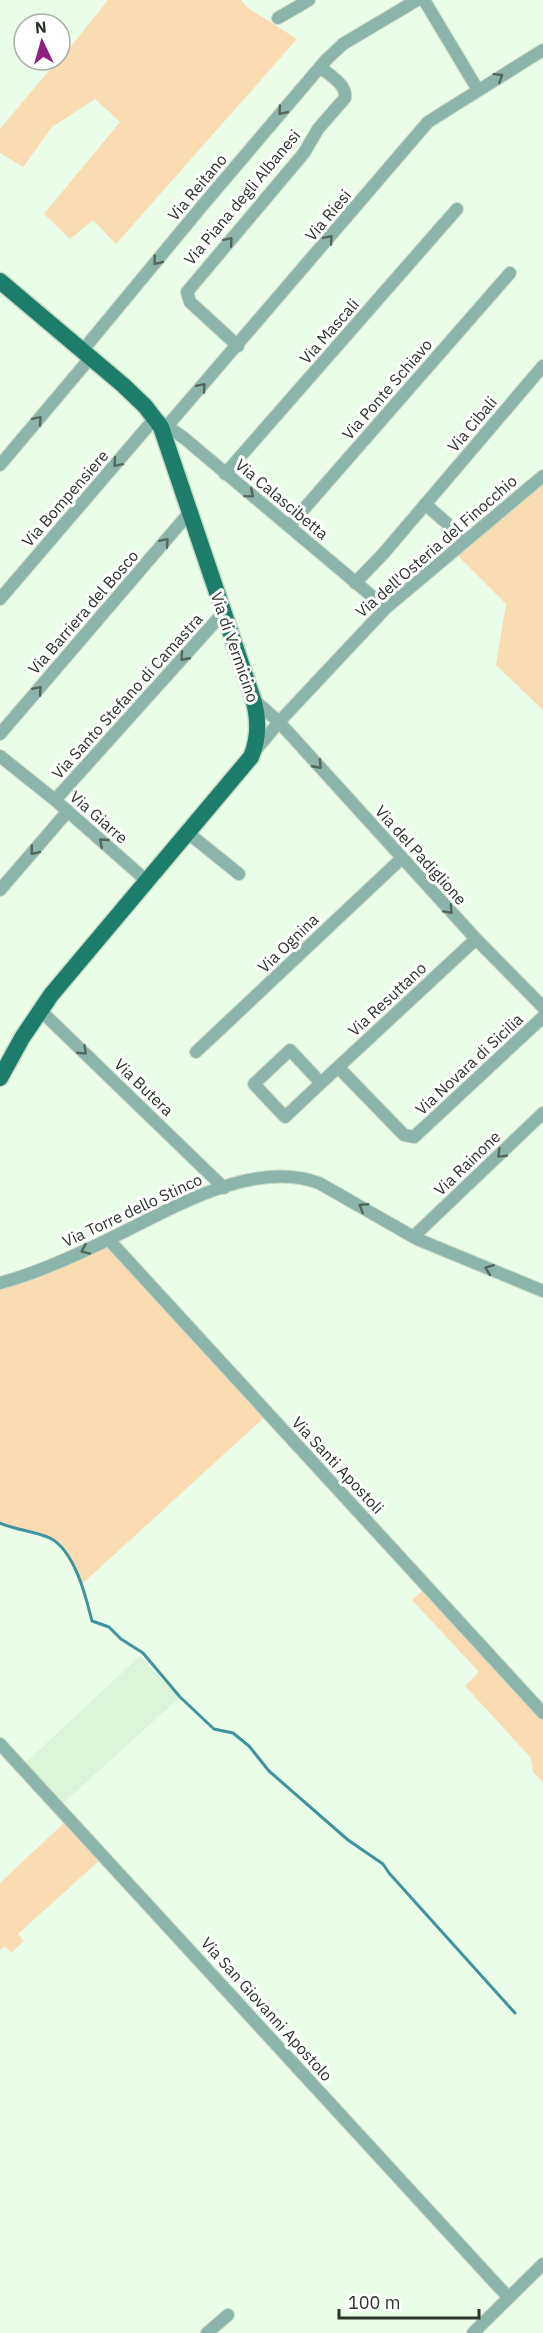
<svg xmlns="http://www.w3.org/2000/svg" width="543" height="2333" viewBox="0 0 543 2333" font-family="'IBM Plex Sans',sans-serif">
  <rect width="100%" height="100%" fill="#eafde8"/>
  <path fill="#dcf4d9" d="M140,1656L179,1698L61,1805L23,1765Z"/>
  <path fill="#fadbb2" d="M108,0H241L248,8L297,39L116,244L93,220L70,239L44,214L120,122L95,99L52,127L23,167L0,153V129L58,60H60Z
    M543,476V710L496,665L506,604L453,551Z
    M108,1243L267,1415L82,1584L62,1549L52,1539L0,1523V1288Z
    M425,1588L543,1719V1782L533,1772L531,1758L465,1686L479,1672L412,1600Z
    M66,1821L101,1859L18,1934L24,1941L11,1953L5,1946L0,1950V1883Z"/>
  <g fill="none" stroke-linecap="round" stroke-linejoin="round">
    <path stroke="#3f949f" stroke-width="3" d="M0,1523C16,1530 34,1531 50,1538C75,1551 86,1597 92,1621L109,1627L121,1639L143,1653L180,1697L214,1729L233,1733L249,1746L269,1771L348,1840L383,1864L389,1873L515,2013"/>
    <defs>
      <path id="minor" d="M424,0L478,90
        M278,18L309,0
        M238,346L190,302L187,292L304,153L318,129L345,98C347,84 329,75 320,67
        M83,350L202,206L326,60L343,44L417,0
        M163,431L428,122L543,50
        M0,465L91,357
        M225,474L457,209
        M425,504L466,540
        M289,526L510,273
        M355,583L383,554L543,366
        M0,599L155,418L184,438L386,608
        M253,699L279,722L476,939L543,1007
        M0,734L190,512
        M255,751L279,722L386,608L543,476
        M0,756L55,800L147,881
        M55,800L223,613
        M188,833L239,874
        M0,890L68,811
        M40,1010L224,1188
        M290,1050L321,1083L285,1117L254,1084Z
        M196,1052L402,858
        M338,1067L404,1135L414,1137L543,1017
        M321,1083L476,939
        M413,1237L543,1113
        M109,1240L543,1713
        M0,1283C35,1274 70,1258 103,1242C163,1214 251,1157 319,1183L417,1239L543,1291
        M0,1744L508,2297
        M207,2333L228,2315
        M473,2333L543,2264"/>
      <path id="major" d="M0,281L123,385L145,406L161,427L253,699C259,719 259,738 251,757L51,995L22,1038L0,1078"/>
    </defs>
    <use href="#minor" stroke="#c8d9c6" stroke-width="14"/>
    <use href="#major" stroke="#c8d9c6" stroke-width="19"/>
    <use href="#minor" stroke="#8bb5aa" stroke-width="12"/>
    <use href="#major" stroke="#1c7d6a" stroke-width="16"/>
  </g>
  <defs><path id="oneway-chevron" d="M-2-3.5L2.5 0L-2 3.5" fill="none" stroke-width="1.6" stroke-linecap="round" stroke-linejoin="round" transform="scale(1.5)"/></defs>
  <g stroke="#51675e">
    <use href="#oneway-chevron" transform="translate(499 77) rotate(-32)"/>
    <use href="#oneway-chevron" transform="translate(282 111) rotate(130)"/>
    <use href="#oneway-chevron" transform="translate(329 239) rotate(-50)"/>
    <use href="#oneway-chevron" transform="translate(229 241) rotate(-49)"/>
    <use href="#oneway-chevron" transform="translate(157 261) rotate(129)"/>
    <use href="#oneway-chevron" transform="translate(202 387) rotate(-49)"/>
    <use href="#oneway-chevron" transform="translate(38 420) rotate(-50)"/>
    <use href="#oneway-chevron" transform="translate(117 463) rotate(131)"/>
    <use href="#oneway-chevron" transform="translate(250 494) rotate(40)"/>
    <use href="#oneway-chevron" transform="translate(165 542) rotate(-49)"/>
    <use href="#oneway-chevron" transform="translate(184 657) rotate(132)"/>
    <use href="#oneway-chevron" transform="translate(38 690) rotate(-49)"/>
    <use href="#oneway-chevron" transform="translate(318 765) rotate(48)"/>
    <use href="#oneway-chevron" transform="translate(103 842) rotate(-139)"/>
    <use href="#oneway-chevron" transform="translate(34 851) rotate(130)"/>
    <use href="#oneway-chevron" transform="translate(449 910) rotate(47)"/>
    <use href="#oneway-chevron" transform="translate(83 1051) rotate(44)"/>
    <use href="#oneway-chevron" transform="translate(501 1154) rotate(136)"/>
    <use href="#oneway-chevron" transform="translate(363 1207) rotate(-148)"/>
    <use href="#oneway-chevron" transform="translate(85 1250) rotate(156)"/>
    <use href="#oneway-chevron" transform="translate(489 1269) rotate(-159)"/>
  </g>
  <g text-anchor="middle" stroke-width="6" stroke-linejoin="round" paint-order="stroke">
    <g font-size="16" fill="#2b332b" stroke="#fff">
      <text transform="translate(197 187) rotate(-50)" y="6">Via Reitano</text>
      <text transform="translate(242 197) rotate(-50)" y="6">Via Piana degli Albanesi</text>
      <text transform="translate(328 215) rotate(-50)" y="6">Via Riesi</text>
      <text transform="translate(329 331) rotate(-49)" y="6">Via Mascali</text>
      <text transform="translate(387 389) rotate(-49)" y="6">Via Ponte Schiavo</text>
      <text transform="translate(472 424) rotate(-50)" y="6">Via Cibali</text>
      <text transform="translate(65 498) rotate(-49)" y="6">Via Bompensiere</text>
      <text transform="translate(282 499) rotate(40)" y="6">Via Calascibetta</text>
      <text transform="translate(436 546) rotate(-41)" y="6">Via dell'Osteria del Finocchio</text>
      <text transform="translate(83 612) rotate(-49)" y="6">Via Barriera del Bosco</text>
      <text transform="translate(235 647) rotate(71)" y="6">Via di Vermicino</text>
      <text transform="translate(127 696) rotate(-48)" y="6">Via Santo Stefano di Camastra</text>
      <text transform="translate(99 817) rotate(41)" y="6">Via Giarre</text>
      <text transform="translate(421 855) rotate(48)" y="6">Via del Padiglione</text>
      <text transform="translate(288 943) rotate(-44)" y="6">Via Ognina</text>
      <text transform="translate(387 999) rotate(-43)" y="6">Via Resuttano</text>
      <text transform="translate(469 1064) rotate(-43)" y="6">Via Novara di Sicilia</text>
      <text transform="translate(144 1087) rotate(44)" y="6">Via Butera</text>
      <text transform="translate(467 1163) rotate(-44)" y="6">Via Rainone</text>
      <text transform="translate(132 1210) rotate(-25)" y="6">Via Torre dello Stinco</text>
      <text transform="translate(338 1465) rotate(47)" y="6">Via Santi Apostoli</text>
      <text transform="translate(267 2009) rotate(48)" y="6">Via San Giovanni Apostolo</text>
    </g>
  </g>
  <g transform="translate(42 42) rotate(355)"><circle r="28" fill="#ffffff" stroke="#aaadaa" stroke-width="1.5"/>
  <path d="M0-4.5L10 22L0 15L-10 22Z" fill="#8f1f81"/>
  <text y="-9" font-size="16" font-weight="bold" text-anchor="middle" fill="#2b332b">N</text>
  </g>
  <path d="M339 2309v9h140v-9" fill="none" stroke="#2b332b" stroke-width="3"/>
  <text x="348" y="2309" font-size="18" fill="#2b332b" stroke="#ffffff" stroke-width="4.5" paint-order="stroke">100 m</text>
</svg>
